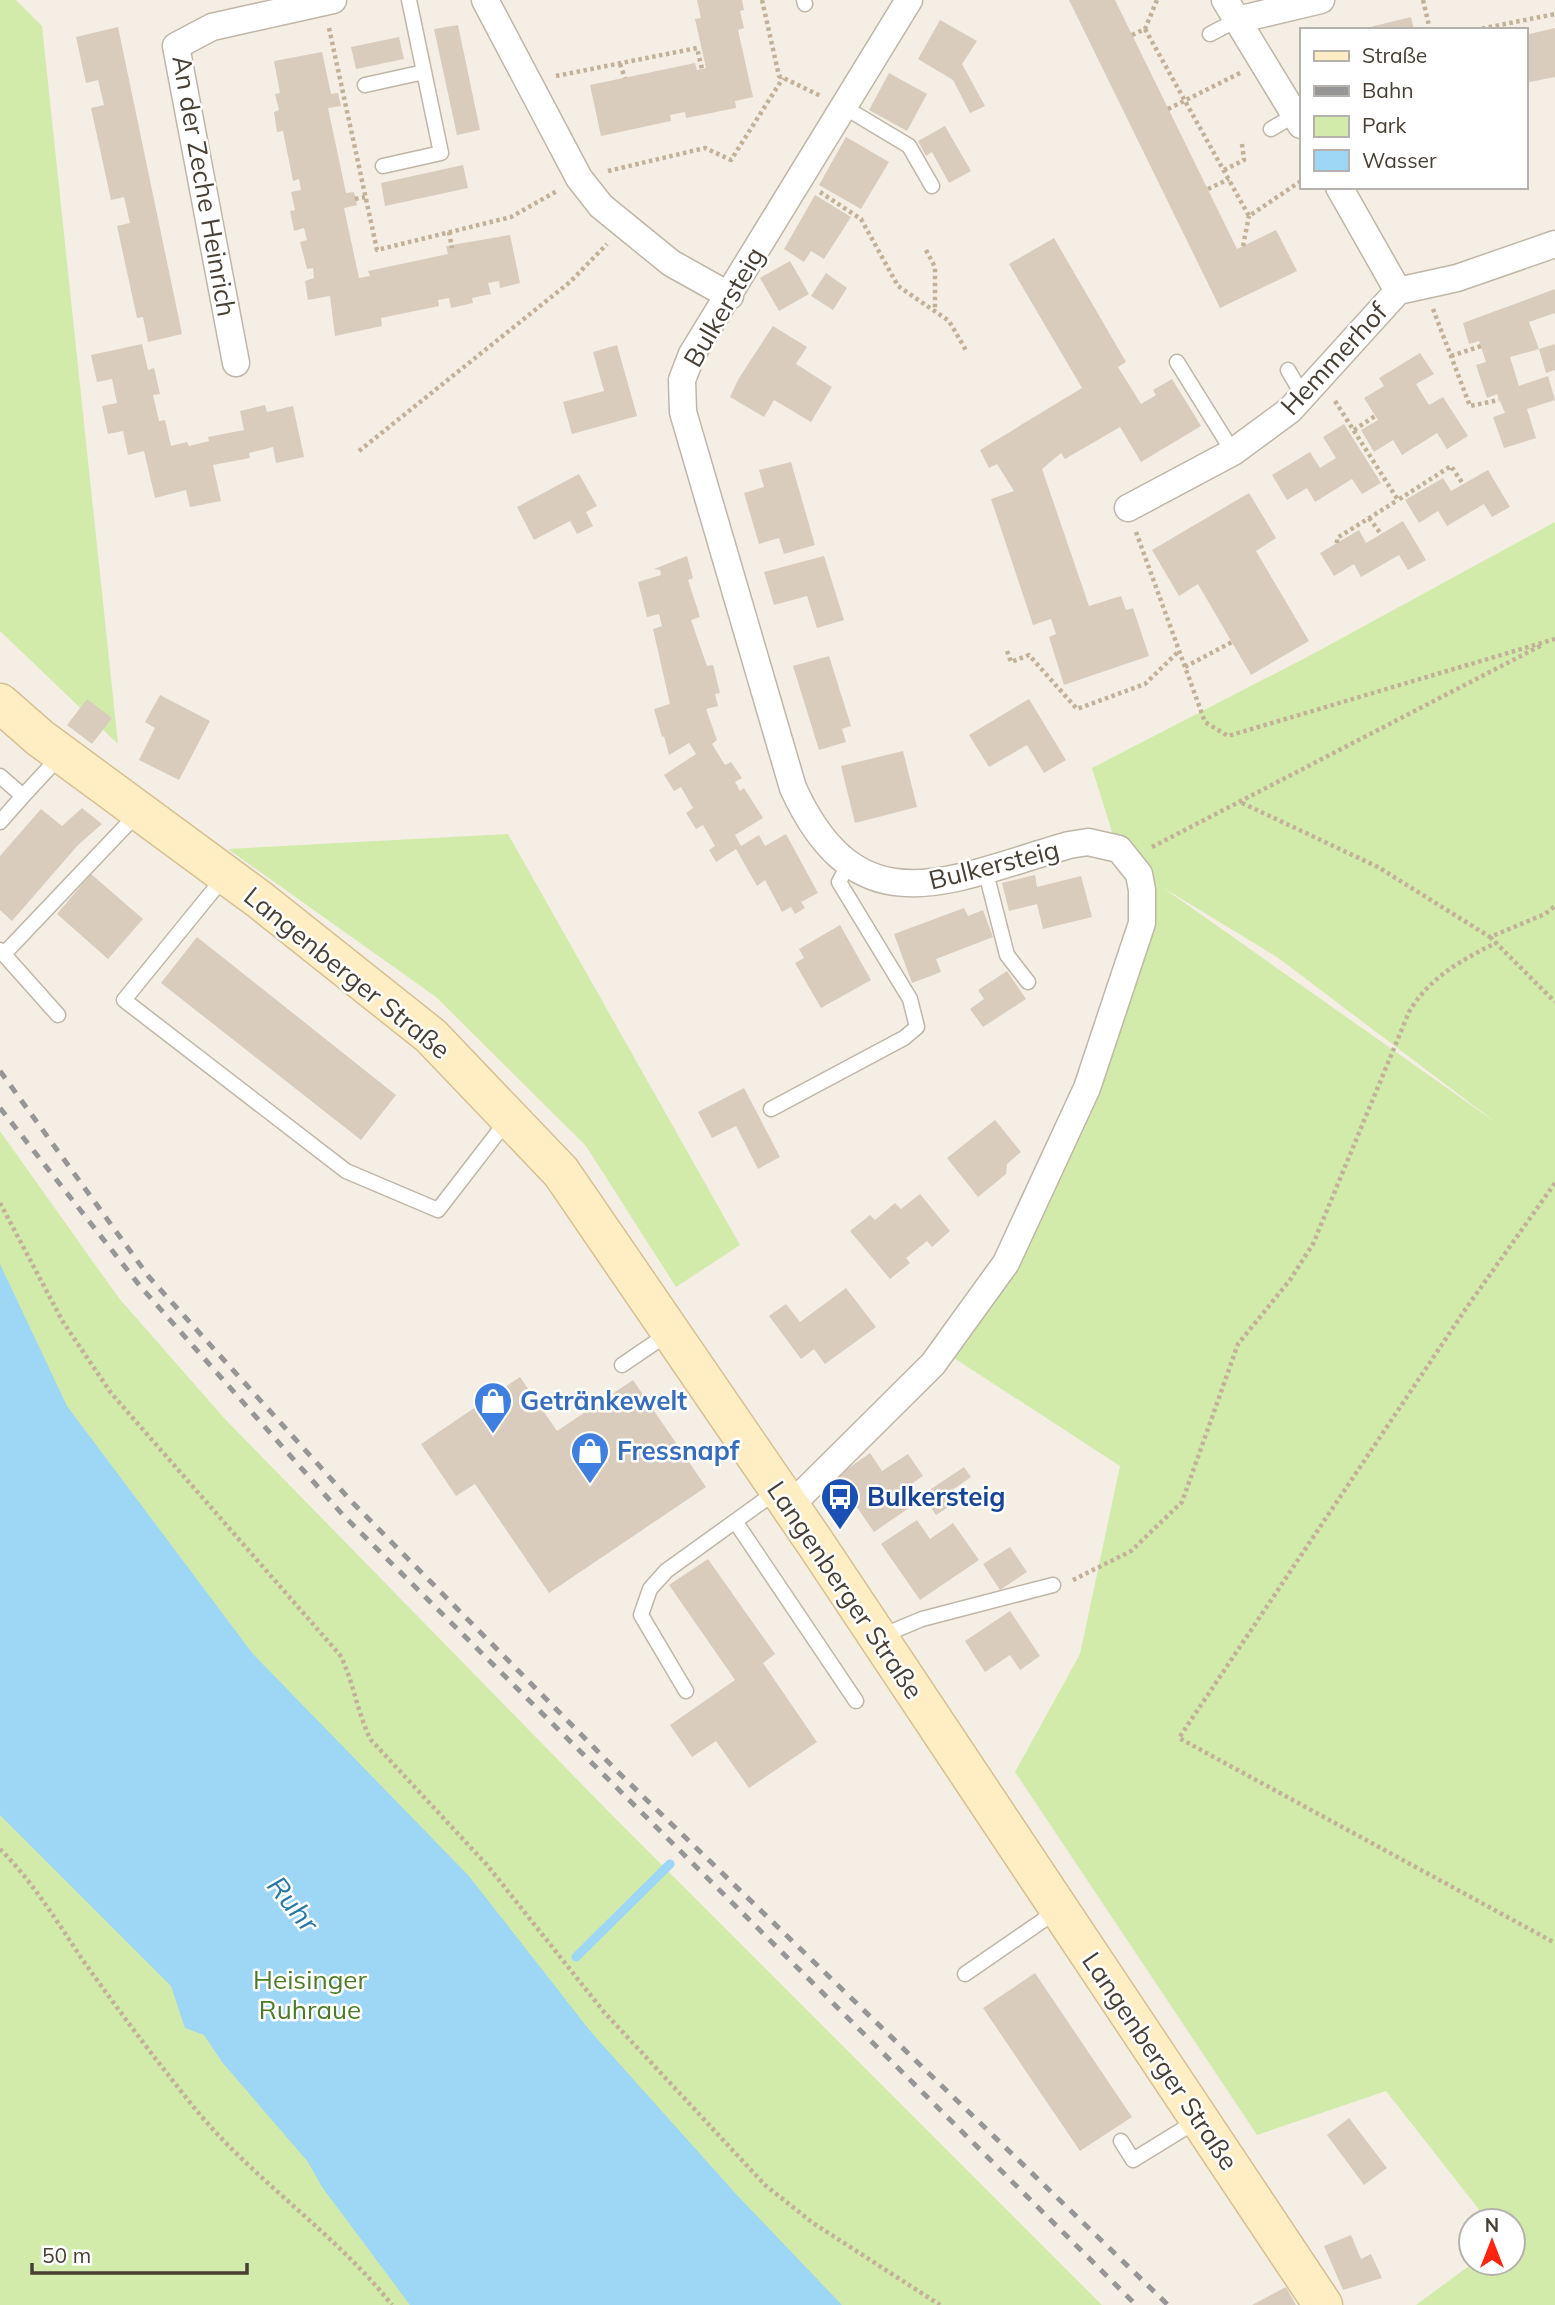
<svg xmlns="http://www.w3.org/2000/svg" width="1555" height="2305" viewBox="0 0 1555 2305" font-family="Mulish,sans-serif">
  <rect width="100%" height="100%" fill="#f4eee5"/>
  <path fill="#d2ebab" fill-rule="evenodd" d="M0,0H16L42,26L118,744L0,631Z
    M1555,522V2305H1416L1473,2263H1513V2221H1488L1386,2091L1257,2135L1015,1772L1080,1654L1120,1466L954,1358L1013,1272L1149,920L1113,835L1092,768L1309,656ZM1162,887L1277,957L1498,1124Z
    M508,834L740,1245L676,1287L586,1146L436,997L228,849Z
    M0,1131L118,1297L224,1418L608,1811L1102,2305H0Z"/>
  <path fill="#9dd7f5" d="M0,1264L67,1406L253,1654L468,1875L591,2032L736,2194L842,2305H410L322,2187L308,2162L222,2062L204,2035L185,2028L171,1986L0,1815Z"/>
  <g fill="none" stroke-linecap="round" stroke-linejoin="round">
    <path stroke="#9dd7f5" stroke-width="9" d="M576,1957L670,1864"/>
  </g>
  <path fill="#d9ccbd" d="M697,0H742L744,10L740,11L744,28L738,30L753,97L735,101L736,108L686,118L685,112L670,115L671,121L601,136L590,85L695,63L697,70L706,68L695,19L701,18Z
    M1069,0H1115L1237,249L1276,230L1297,271L1220,308Z
    M1411,17L1414,30H1362V29Z
    M940,20L977,41L962,64L985,106L970,113L953,80L918,59Z
    M458,25L480,130L457,135L434,29Z
    M118,27L182,334L148,342L143,317L137,318L117,226L130,223L124,197L111,200L91,108L104,105L98,80L86,83L76,37Z
    M1555,28V77L1525,83V35Z
    M399,37L404,59L356,69L351,47Z
    M322,52L331,94L338,93L341,106L328,108L346,193L354,192L357,205L344,208L359,278L370,276L368,271L448,254L446,246L510,235L520,283L500,288L499,281L488,283L491,294L472,298L473,303L451,308L449,298L438,300L439,306L381,318L382,326L335,336L330,296L308,300L305,281L314,278L313,268L307,269L300,242L307,240L304,228L294,231L290,211L295,210L291,192L301,190L299,179L293,181L283,131L277,132L274,112L279,110L275,94L280,93L274,61Z
    M889,73L927,94L907,131L869,110Z
    M945,126L971,171L949,183L932,152L926,156L918,141Z
    M846,137L889,162L861,209L819,185Z
    M463,165L468,188L385,206L381,183Z
    M815,195L851,217L824,259L811,251L804,262L784,249Z
    M1054,238L1126,362L1118,367L1141,404L1156,395L1153,390L1172,379L1201,426L1141,462L1120,427L1065,459L1061,453L1042,469L1089,606L1121,596L1126,610L1133,608L1149,656L1064,685L1049,637L1056,634L1051,619L1033,625L991,499L1014,491L997,464L989,468L980,450L1082,388L1009,264Z
    M790,261L809,294L779,311L760,278Z
    M826,273L847,288L833,310L811,296Z
    M1555,289V313L1529,322L1539,349L1510,357L1519,386L1548,376L1555,400L1527,409L1536,438L1504,448L1493,417L1505,413L1497,394L1487,398L1476,365L1486,362L1479,341L1469,344L1463,323Z
    M773,326L807,347L796,364L832,387L811,422L774,400L764,417L730,397L739,378Z
    M142,344L148,370L154,368L160,394L153,395L159,421L165,420L171,446L187,442L189,446L209,441L208,437L244,430L240,411L265,405L267,412L293,406L304,457L276,463L273,447L249,453L250,458L213,465L221,501L190,507L186,490L155,498L144,451L128,455L123,431L108,434L102,406L117,403L112,379L97,382L91,355Z
    M1555,344V370L1546,373L1539,349Z
    M617,345L637,416L572,434L563,402L604,391L593,352Z
    M1420,353L1434,374L1416,384L1429,405L1443,397L1468,436L1447,449L1437,433L1402,455L1393,440L1374,452L1361,430L1378,420L1364,398L1384,386L1379,378Z
    M1344,424L1381,483L1362,494L1352,479L1315,502L1307,488L1287,500L1272,475L1310,452L1320,468L1336,458L1323,437Z
    M791,462L815,545L784,554L779,538L759,544L744,493L764,487L759,470Z
    M1488,470L1510,507L1492,517L1484,504L1447,526L1438,511L1419,523L1405,500L1443,478L1451,491Z
    M579,474L597,506L586,512L593,526L577,534L570,521L534,540L517,507Z
    M1249,493L1276,538L1256,551L1309,641L1251,675L1198,584L1179,596L1152,550Z
    M1403,521L1426,560L1408,570L1399,555L1361,577L1354,564L1334,576L1320,553L1359,530L1366,543Z
    M687,556L693,578L688,580L700,617L691,620L707,666L713,665L720,693L715,694L718,706L706,709L717,740L712,744L725,765L731,762L742,778L735,782L740,791L744,788L763,818L735,835L741,846L759,835L765,846L786,834L818,893L801,902L805,908L795,914L791,907L782,912L765,880L757,886L736,849L716,862L709,850L715,846L703,825L696,829L686,813L693,808L681,787L674,791L664,775L696,754L689,743L669,755L664,736L662,737L654,709L670,704L653,629L662,626L659,614L647,617L638,582L661,575L660,570L654,569Z
    M824,556L844,620L817,628L807,596L774,605L764,572Z
    M829,656L851,726L842,729L846,742L819,750L793,666Z
    M160,695L210,721L179,780L139,760L155,728L145,722Z
    M87,699L112,718L92,744L67,725Z
    M1029,699L1066,760L1044,773L1027,745L989,767L969,735Z
    M903,751L917,807L855,823L841,766Z
    M82,808L102,824L78,845L12,921L0,910V856L41,809L62,826Z
    M91,874L143,919L108,959L57,914Z
    M1035,875L1037,887L1081,876L1092,917L1043,929L1037,904L1009,911L1002,883Z
    M964,908L968,916L983,910L993,937L936,959L941,972L912,983L894,934Z
    M840,925L871,980L821,1008L795,963L804,958L799,949Z
    M197,937L396,1095L361,1140L161,983Z
    M1007,971L1026,999L983,1027L970,1009L984,999L978,990Z
    M744,1088L780,1157L758,1169L736,1126L712,1138L698,1112Z
    M995,1120L1021,1152L1007,1164L1006,1174L978,1197L947,1158Z
    M920,1194L950,1231L932,1247L927,1241L906,1258L910,1263L890,1279L850,1231L870,1215L875,1220L895,1203L901,1209Z
    M846,1288L876,1327L825,1364L814,1349L801,1359L769,1316L786,1304L800,1322Z
    M520,1377L557,1431L633,1380L706,1487L549,1593L475,1484L456,1496L421,1444Z
    M870,1453L882,1471L908,1454L923,1476L898,1493L909,1508L874,1532L836,1477Z
    M964,1467L971,1477L951,1491L958,1501L936,1515L922,1495Z
    M917,1520L930,1539L953,1523L979,1560L920,1600L881,1544Z
    M1010,1547L1027,1572L1000,1590L983,1564Z
    M708,1559L775,1654L763,1663L817,1742L749,1788L716,1741L692,1757L670,1725L735,1680L669,1585Z
    M1010,1611L1040,1656L1020,1670L1010,1655L985,1672L965,1641Z
    M1035,1973L1132,2117L1080,2151L983,2008Z
    M1349,2118L1387,2168L1364,2185L1327,2135Z
    M1351,2235L1361,2259L1371,2254L1382,2278L1343,2290L1324,2246Z
    M1286,2287L1296,2305H1252Z"/>
  <g fill="none" stroke-linecap="round" stroke-linejoin="round">
    <defs>
      <path id="lane" d="M804,0L805,4
        M1210,34L1237,20
        M365,85L424,72
        M844,107L909,146L932,186
        M1271,129L1295,115
        M383,166L441,153L409,0
        M1177,362L1233,452
        M1288,370L1303,396
        M0,776L23,796L61,755
        M0,822L23,796
        M985,869L1007,955L1028,982
        M225,876L124,1000L346,1171L438,1210L509,1118
        M0,950L58,1015
        M4,954L138,813
        M771,1109L904,1038L917,1027L910,999L839,882L848,865
        M622,1365L669,1333
        M735,1521L856,1701
        M879,1637L922,1619L1053,1585
        M686,1691L641,1615L650,1589L666,1571L777,1491
        M965,1974L1058,1910
        M1121,2141L1133,2160L1198,2120"/>
      <path id="street" d="M485,0L579,178L601,206L671,263L730,296
        M1225,0L1301,125
        M1237,20L1321,0
        M1339,187L1398,291
        M236,363L176,46L212,27L333,0
        M1128,508L1233,452L1290,410L1398,291L1457,278L1555,244
        M789,1507L933,1364L1006,1263L1087,1088L1142,923V890L1139,874L1119,849L1088,842L1069,845C950,879 859,932 793,788L683,412L682,380L692,354L909,0"/>
      <path id="secondary" d="M0,703L40,738L260,900L431,1036L561,1172L816,1544L1323,2305"/>
    </defs>
    <use href="#lane" stroke="#c0b6a7" stroke-width="17"/>
    <use href="#street" stroke="#c0b6a7" stroke-width="29"/>
    <use href="#secondary" stroke="#d7c092" stroke-width="41"/>
    <path stroke="#c2b198" stroke-width="4.5" stroke-dasharray="3.5 3.5" stroke-linecap="butt" d="M762,0L779,76L821,96
      M1423,0L1430,30
      M329,28L377,250L511,217L557,191
      M1145,29L1249,216L1301,181
      M1475,30L1555,14
      M1132,35L1145,29L1157,0
      M620,64L625,78
      M556,76L697,48L702,69
      M1168,109L1240,73
      M1224,170L1244,160L1242,144
      M608,171L705,148L731,160L783,78
      M1208,189L1229,179
      M820,192L861,219L898,286L949,321L967,352
      M355,199L365,197
      M449,232L452,248
      M1243,246L1249,216
      M926,250L935,267V311
      M1433,309L1470,406L1499,400
      M1451,356L1481,346
      M1335,401L1398,500L1451,466L1463,484
      M1354,430L1375,416
      M359,451L570,282L607,244
      M1369,518L1381,534
      M1136,532L1205,722L1228,736L1555,639
      M1337,543V538L1398,500
      M1007,651L1011,662L1029,655L1077,709L1145,684L1179,651
      M1185,667L1232,642
      M1242,803L1378,867L1490,937L1545,914L1555,906
      M1152,847L1542,645
      M1490,937L1555,1002
      M1555,1183L1467,1307L1179,1738L1555,1943
      M0,1203L63,1322L111,1393L340,1655C354,1682 357,1713 371,1740L487,1865L604,2012L765,2185L813,2223L940,2305
      M1073,1580L1131,1551L1182,1502L1238,1344L1290,1280L1313,1244L1409,1012C1429,978 1461,960 1496,943
      M0,1849C33,1882 56,1920 82,1959C119,2011 157,2062 197,2111C256,2182 335,2233 392,2305"/>
    <use href="#lane" stroke="#fff" stroke-width="14"/>
    <use href="#street" stroke="#fff" stroke-width="26"/>
    <use href="#secondary" stroke="#ffedc4" stroke-width="38"/>
    <path stroke="#969696" stroke-width="5" stroke-dasharray="9 9" stroke-linecap="butt" d="M0,1071L149,1277L352,1502L623,1777L1168,2305
      M0,1108L140,1286L342,1514L1136,2305"/>
  </g>
  <defs>
    <symbol id="shop-pin" viewBox="-11 -11 22 30"><path d="M0 17L-7.5 6A9.5 9.5 0 1 1 7.5 6Z" fill="#3f7fe0" stroke="#fff"/><path d="M-5-2.5h2.3a2.7 3.5 0 0 1 5.4 0H5L5.5 6h-11ZM-1.5-2.5h3a1.5 2.3 0 0 0-3 0Z" fill="#fff"/></symbol>
    <symbol id="bus-pin" viewBox="-11 -11 22 30"><path d="M0 17L-7.5 6A9.5 9.5 0 1 1 7.5 6Z" fill="#1a4fb4" stroke="#fff"/><path d="M-5-6H5V4H4V6H2V4H-2V6H-4V4H-5ZM-3.5-4V0h7V-4ZM-3.5 1.2v1.5H-2V1.2ZM2 1.2v1.5H3.5V1.2Z" fill="#fff"/></symbol>
  </defs>
  <g fill-rule="evenodd">
    <use href="#shop-pin" x="471" y="1379" width="44" height="60"/>
    <use href="#shop-pin" x="568" y="1429" width="44" height="60"/>
    <use href="#bus-pin" x="818" y="1475" width="44" height="60"/>
  </g>
  <g text-anchor="middle" stroke-width="5" stroke-linejoin="round" paint-order="stroke">
    <g font-size="26" fill="#473e34" stroke="#fff">
      <text transform="translate(204 186) rotate(80)" y="9">An der Zeche Heinrich</text>
      <text transform="translate(724 307) rotate(-60)" y="9">Bulkersteig</text>
      <text transform="translate(1334 359) rotate(-47)" y="9">Hemmerhof</text>
      <text transform="translate(994 865) rotate(-14)" y="9">Bulkersteig</text>
      <text transform="translate(347 973) rotate(39)" y="9">Langenberger Straße</text>
      <text transform="translate(845 1590) rotate(56)" y="9">Langenberger Straße</text>
      <text transform="translate(1160 2061) rotate(56)" y="9">Langenberger Straße</text>
    </g>
    <g font-size="26" font-weight="bold" fill="#366cbe" stroke="#fff" text-anchor="start">
      <text x="520" y="1410">Getränkewelt</text>
      <text x="617" y="1460">Fressnapf</text>
    </g>
    <g font-size="26" font-weight="bold" fill="#164399" stroke="#fff" text-anchor="start">
      <text x="867" y="1506">Bulkersteig</text>
    </g>
    <g font-size="26" fill="#4b7c24" stroke="#fff">
      <text x="310" y="1989">Heisinger<tspan x="310" dy="30">Ruhraue</tspan></text>
    </g>
    <g font-size="28" font-style="italic" fill="#2579a8" stroke="#fff">
      <text transform="translate(293 1904) rotate(51)" y="10">Ruhr</text>
    </g>
  </g>
  <rect x="1300" y="28" width="228" height="161" fill="#ffffff" stroke="#b5b2ae" stroke-width="2"/>
  <rect x="1314" y="51" width="35" height="10" fill="#ffedc4" stroke="#b5b2ae" stroke-width="2"/>
  <text x="1362" y="63" font-size="21" fill="#473e34">Straße</text>
  <rect x="1314" y="86" width="35" height="10" fill="#969696" stroke="#b5b2ae" stroke-width="2"/>
  <text x="1362" y="98" font-size="21" fill="#473e34">Bahn</text>
  <rect x="1314" y="116" width="35" height="21" fill="#d2ebab" stroke="#b5b2ae" stroke-width="2"/>
  <text x="1362" y="133" font-size="21" fill="#473e34">Park</text>
  <rect x="1314" y="150" width="35" height="21" fill="#9dd7f5" stroke="#b5b2ae" stroke-width="2"/>
  <text x="1362" y="168" font-size="21" fill="#473e34">Wasser</text>
  <g transform="translate(1492 2242)"><circle r="33" fill="#ffffff" stroke="#b5b2ae" stroke-width="2"/>
  <path d="M0-5L12 26L0 18L-12 26Z" fill="#ff2511"/>
  <text y="-10" font-size="19" font-weight="bold" text-anchor="middle" fill="#473e34">N</text>
  </g>
  <path d="M32 2263v10h215v-10" fill="none" stroke="#473e34" stroke-width="3.5"/>
  <text x="42" y="2263" font-size="21" fill="#473e34" stroke="#ffffff" stroke-width="5" paint-order="stroke">50 m</text>
</svg>
